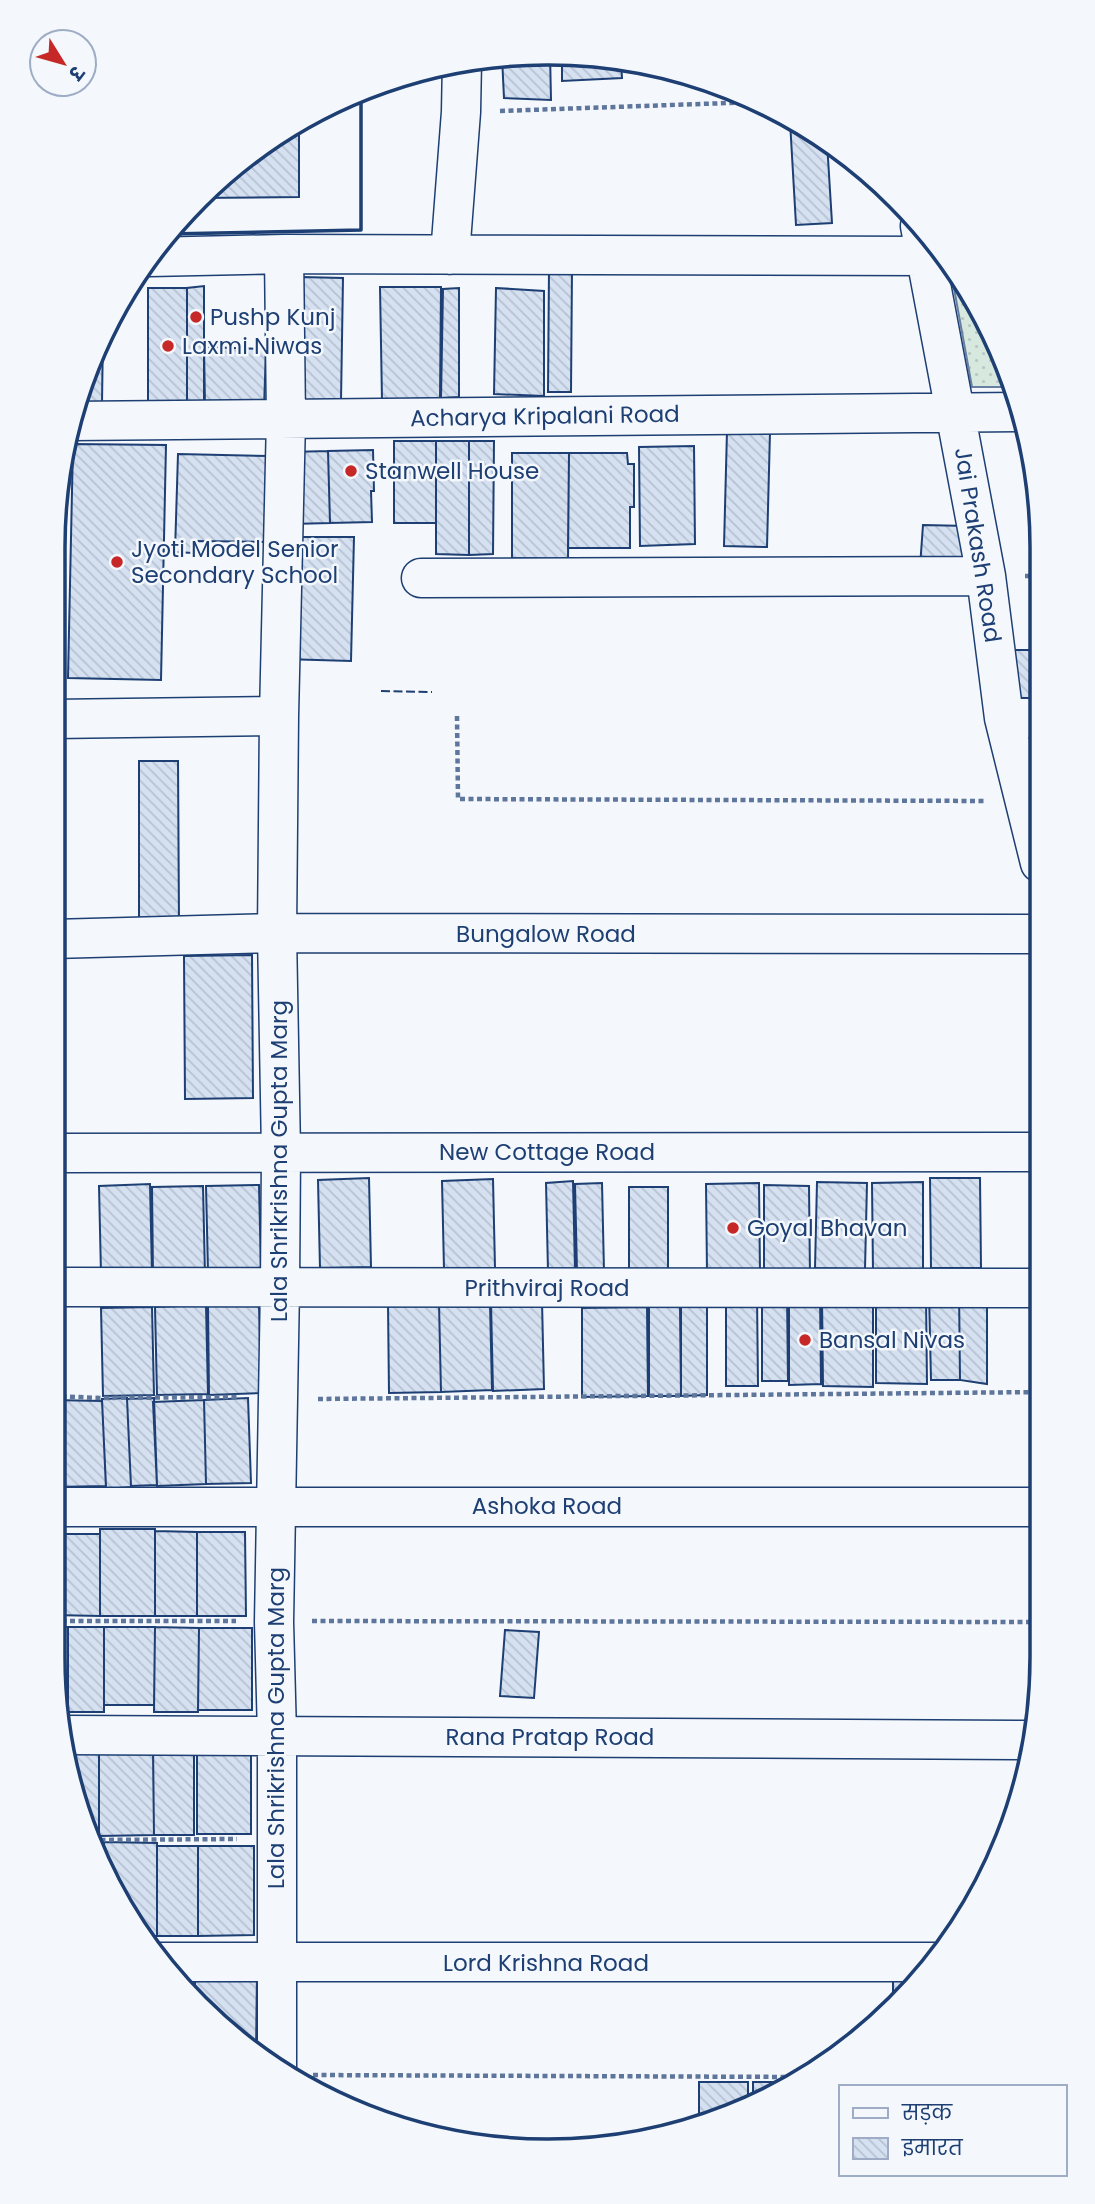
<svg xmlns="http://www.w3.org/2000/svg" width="1095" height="2204" viewBox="0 0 1095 2204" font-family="Poppins,'Noto Sans Devanagari',sans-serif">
  <defs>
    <pattern id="grass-dots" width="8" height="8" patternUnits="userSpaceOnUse" patternTransform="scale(1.75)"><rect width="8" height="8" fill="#d7e8df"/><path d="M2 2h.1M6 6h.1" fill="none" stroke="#b8c8c3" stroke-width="1.8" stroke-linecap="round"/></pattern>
    <pattern id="building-back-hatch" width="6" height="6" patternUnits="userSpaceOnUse" patternTransform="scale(1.75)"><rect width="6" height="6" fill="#d5e0f0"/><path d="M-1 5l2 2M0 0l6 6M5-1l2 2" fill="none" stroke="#b6c1d1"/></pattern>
  </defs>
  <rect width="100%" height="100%" fill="#f4f7fb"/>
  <path fill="url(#grass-dots)" stroke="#687fa3" stroke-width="2" d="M949,261L1005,358L1012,387H972Z"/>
  <path fill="url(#building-back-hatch)" stroke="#1d3f73" stroke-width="2" d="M550,53L551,100L504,98L502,57Z
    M562,54L621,60L622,78L562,81Z
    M790,121L827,142L832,223L796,225Z
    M299,122V197L197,198L273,136Z
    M549,269H572L571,392H548Z
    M301,277L343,278L341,401L299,400Z
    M204,286V402L187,404V288Z
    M380,287H441L440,398L382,400Z
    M148,288H187V404H148Z
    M459,288V397L441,398L443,289Z
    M496,288L544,291V396L494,394Z
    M103,333L102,403L76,404L90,358Z
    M204,347L266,349L264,408L205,407Z
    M727,431L770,432L767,547L724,546Z
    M394,441H436V523H394Z
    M436,441H469V555L436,554Z
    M469,441H494L493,554L469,555Z
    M73,444L166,445L161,680L68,678Z
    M694,446L695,544L640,546L639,447Z
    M373,450L374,491H371L372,522L330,523L328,451Z
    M328,451L330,523L291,524L290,452Z
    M512,453H569L568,559L512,558Z
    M569,453H627L628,464H634V507H630V548H568Z
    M178,454L268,456L265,542L194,541L193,553L175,552Z
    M923,525L967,526L975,565L920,567Z
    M286,537H354L351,661L283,659Z
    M1010,650H1039V698H1010Z
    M1021,732L1039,733V804Z
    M139,761H178L179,923H139Z
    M252,955L253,1098L185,1099L184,956Z
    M1035,1177H1041V1266H1036Z
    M369,1178L371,1267L320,1268L318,1180Z
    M930,1178H980L981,1268H931Z
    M493,1179L495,1268L444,1269L442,1181Z
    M573,1181L575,1270L548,1271L546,1183Z
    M817,1182L867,1183L865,1269L815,1268Z
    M923,1182V1272H873L872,1183Z
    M602,1183L604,1271L577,1272L575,1184Z
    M759,1183L760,1272L707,1273L706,1184Z
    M150,1184L152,1273L101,1274L99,1186Z
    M259,1185L261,1271L208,1272L206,1186Z
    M764,1185L809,1186L810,1275H764Z
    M203,1186L205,1275L153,1276L152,1187Z
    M629,1187H668V1277L629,1276Z
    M959,1290L987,1295V1384L960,1380Z
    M959,1290L960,1380H931L929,1293Z
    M787,1291L788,1381H762V1292Z
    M876,1294L926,1295L927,1384L876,1383Z
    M757,1295L758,1386H726V1297Z
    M820,1295L821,1384L789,1385V1296Z
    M822,1297H873V1387L823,1386Z
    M542,1301L544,1389L493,1391L491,1303Z
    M439,1303L441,1392L389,1393L388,1304Z
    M490,1303L492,1390L441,1392L439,1304Z
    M206,1305L208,1394L157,1395L155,1307Z
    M259,1305L261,1393L209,1395L208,1306Z
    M680,1306L681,1396H649V1307Z
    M681,1306H707V1395L681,1396Z
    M152,1307L154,1395L103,1396L101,1308Z
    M647,1307L648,1396L582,1397V1308Z
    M127,1398L131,1487L106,1489L102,1399Z
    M154,1398L157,1485L131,1486L127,1399Z
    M248,1398L251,1483L206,1484L204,1400Z
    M53,1400L102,1401L106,1486L54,1487Z
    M204,1400L206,1484L157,1486L153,1402Z
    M100,1529H155V1616H100Z
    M155,1531L197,1532V1616H155Z
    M197,1532H245L246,1616H197Z
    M53,1534H100V1616L53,1615Z
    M53,1627H68V1714H62L52,1656Z
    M68,1627H104V1712H68Z
    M104,1627H155L154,1705H104Z
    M155,1627L199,1628L198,1712H154Z
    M199,1628H252V1710H198Z
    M505,1630L539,1632L534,1698L500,1696Z
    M197,1745H251V1834H197Z
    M99,1746V1836H90L79,1816L67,1747Z
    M99,1746H153L154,1835L99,1836Z
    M153,1750H194V1835H154Z
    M93,1842H104V1862Z
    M104,1842L157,1843V1936H143L104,1862Z
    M157,1846H198V1936H157Z
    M198,1846H254V1935L198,1936Z
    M893,1971H927L893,2010Z
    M168,1972L195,1973V2001Z
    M195,1973H257L256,2054L221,2028L195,2001Z
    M699,2082H748V2106L699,2121Z
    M753,2082H792L767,2100L753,2105Z"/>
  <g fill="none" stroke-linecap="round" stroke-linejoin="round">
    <defs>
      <path id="minor" d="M920,226L986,576L1004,718L1040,863
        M450,255L461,112L462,61
        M149,257L284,254L926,256
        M71,421L1019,412
        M421,578L986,576
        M1004,718H1039
        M53,719L279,716
        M53,939L277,933L1040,934
        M53,1153L1041,1152
        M53,1287L1041,1288
        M53,1507H1042
        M66,1735L1034,1740
        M159,1962H934
        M277,2069V1735L274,1622L280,1287L281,1152L277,933L279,716L286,419L284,254"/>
    </defs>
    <use href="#minor" stroke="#1d3f73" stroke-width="41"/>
    <path stroke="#5e769c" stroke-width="4.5" stroke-dasharray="5 3.5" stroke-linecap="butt" d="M500,111L757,102
      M1025,576H1039
      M457,716L458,799L986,801
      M53,1396L100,1398L239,1397
      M318,1399L1042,1392
      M53,1621H236
      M312,1621L1042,1622
      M92,1840L237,1839
      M313,2075L799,2077"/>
    <use href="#minor" stroke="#f4f7fb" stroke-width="38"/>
    <path stroke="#1d3f73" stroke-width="2" stroke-dasharray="9 3.5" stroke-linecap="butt" d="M381,691L432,692"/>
    <path stroke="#1d3f73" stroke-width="3.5" d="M168,234L361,230V89"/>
  </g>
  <g fill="#c62828" stroke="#f4f7fb" stroke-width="2.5">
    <circle cx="196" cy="317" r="7"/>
    <circle cx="168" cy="346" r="7"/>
    <circle cx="351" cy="471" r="7"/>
    <circle cx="117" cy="562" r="7"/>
    <circle cx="733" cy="1228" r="7"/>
    <circle cx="805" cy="1340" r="7"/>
  </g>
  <g text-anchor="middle" stroke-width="5" stroke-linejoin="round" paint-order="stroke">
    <g font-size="23" fill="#1d3f73" stroke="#f4f7fb" text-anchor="start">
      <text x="210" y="325">Pushp Kunj</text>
      <text x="182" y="354">Laxmi Niwas</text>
      <text x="365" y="479">Stanwell House</text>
      <text x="131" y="557">Jyoti Model Senior<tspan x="131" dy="26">Secondary School</tspan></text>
      <text x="747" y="1236">Goyal Bhavan</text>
      <text x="819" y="1348">Bansal Nivas</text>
    </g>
    <g font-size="23" fill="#1d3f73" stroke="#f4f7fb">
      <text transform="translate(545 416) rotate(-1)" y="8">Acharya Kripalani Road</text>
      <text transform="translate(978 545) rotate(81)" y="8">Jai Prakash Road</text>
      <text x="546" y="942">Bungalow Road</text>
      <text x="547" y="1160">New Cottage Road</text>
      <text transform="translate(279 1161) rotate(-90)" y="8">Lala Shrikrishna Gupta Marg</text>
      <text x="547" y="1296">Prithviraj Road</text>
      <text x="547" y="1514">Ashoka Road</text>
      <text transform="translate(276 1728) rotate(-90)" y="8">Lala Shrikrishna Gupta Marg</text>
      <text x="550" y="1745">Rana Pratap Road</text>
      <text x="546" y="1971">Lord Krishna Road</text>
    </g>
  </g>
  <path d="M0 0H1095V2204H0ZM547 65H548A482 482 0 0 1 1030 547V1657A482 482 0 0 1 548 2139H547A482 482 0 0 1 65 1657V547A482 482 0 0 1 547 65Z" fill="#f4f7fb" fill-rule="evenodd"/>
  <path fill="none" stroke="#1d3f73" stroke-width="3.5" d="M547 65H548A482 482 0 0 1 1030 547V1657A482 482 0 0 1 548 2139H547A482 482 0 0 1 65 1657V547A482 482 0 0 1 547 65Z"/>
  <rect x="839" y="2085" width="228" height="91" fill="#f4f7fb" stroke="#9eadc5" stroke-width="2"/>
  <rect x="853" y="2108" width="35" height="10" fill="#f4f7fb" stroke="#9eadc5" stroke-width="2"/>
  <text x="902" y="2120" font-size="21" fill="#1d3f73">सड़क</text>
  <rect x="853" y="2138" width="35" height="21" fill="url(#building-back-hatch)" stroke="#9eadc5" stroke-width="2"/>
  <text x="902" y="2155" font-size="21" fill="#1d3f73">इमारत</text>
  <g transform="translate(63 63) rotate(127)"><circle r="33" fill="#f4f7fb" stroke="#9eadc5" stroke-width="2"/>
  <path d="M0-5L12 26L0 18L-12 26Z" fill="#c62828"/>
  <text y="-10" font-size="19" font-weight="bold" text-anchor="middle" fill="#1d3f73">उ</text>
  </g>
</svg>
